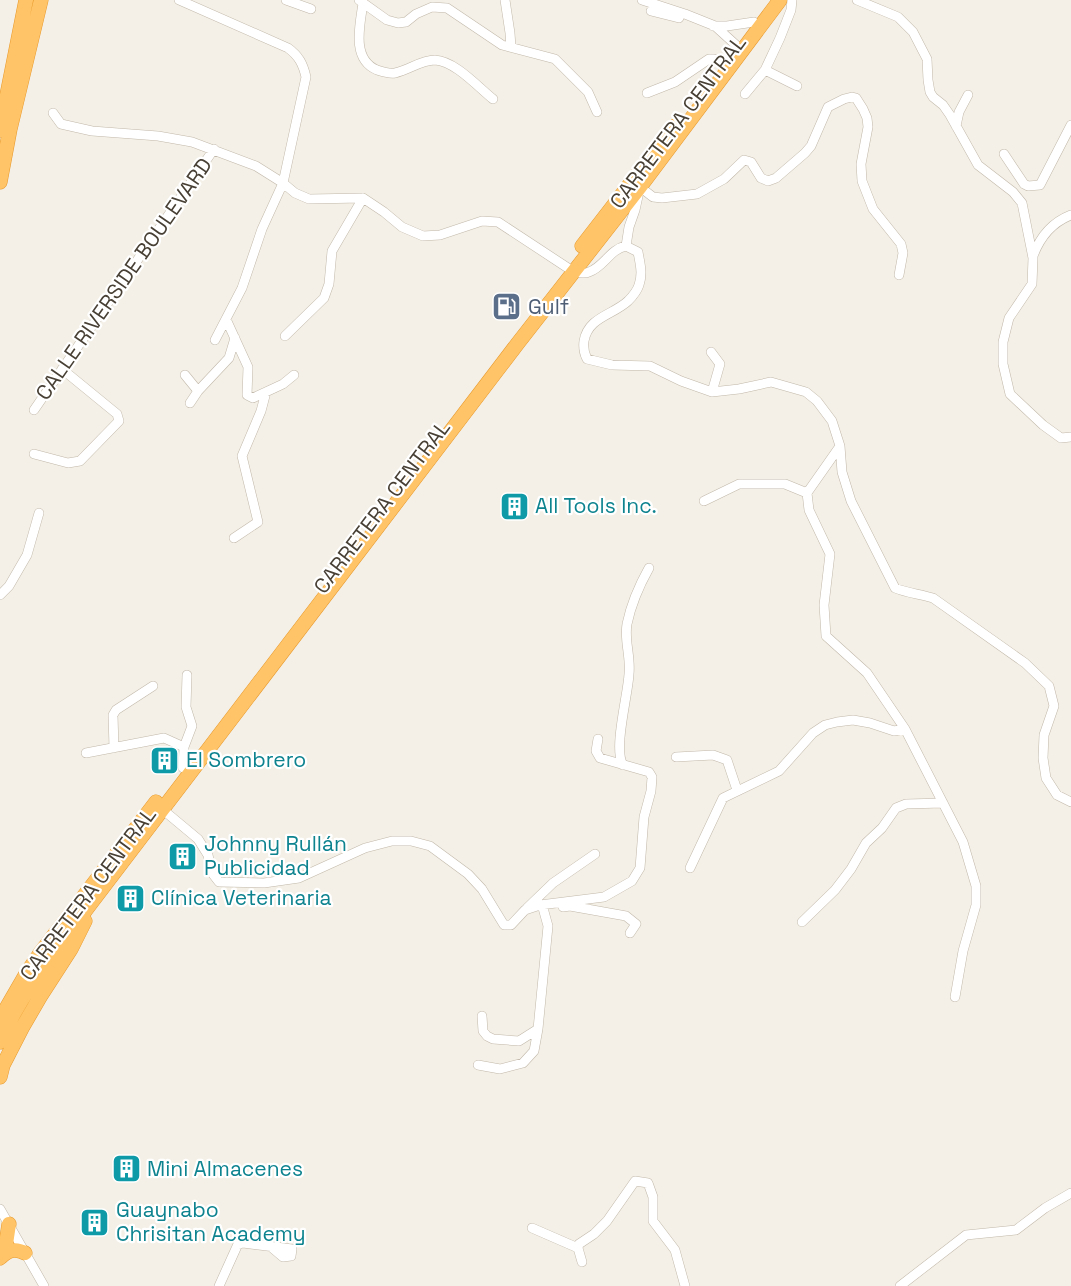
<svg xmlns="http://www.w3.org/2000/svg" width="1071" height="1286" viewBox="0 0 1071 1286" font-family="'Space Grotesk',sans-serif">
  <rect width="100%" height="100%" fill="#f4f0e7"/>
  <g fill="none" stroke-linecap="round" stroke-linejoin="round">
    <defs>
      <path id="minor" d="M179,0L288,48C299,56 303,64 306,77L283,183L262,229L242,288L215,340
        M286,0L311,9
        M359,0L387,20L398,23L406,22L416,14L432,7L447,8L502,45L555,59L588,92L597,112
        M505,0L510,33L511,47
        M642,0L685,14L715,26H727L754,22
        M857,0L898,17L913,32L927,59L928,80L930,92L933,97L943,105L950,115L978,165L1013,192L1022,203L1033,258L1032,284L1009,318L1003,342V364L1010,394L1043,425L1061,438L1071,437
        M363,3C360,25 351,59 377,70C383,72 389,74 395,73C409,70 421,60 435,60C455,61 478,87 493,99
        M651,11L679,18
        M713,26H715L736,45
        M765,70L797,86
        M647,93L675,82L709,59H714L723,63
        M745,94L765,70L780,38L791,10L792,0
        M53,113L61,124L92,131L158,136L192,142L256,166L283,183L295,193L309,199L363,198L384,212L402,227L423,236L440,235L482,221L498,222L574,272C579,273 585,274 589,272C604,267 610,249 626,246
        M956,126L959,112L968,95
        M1004,154L1024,184L1028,186L1040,185L1071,125
        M626,246L638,252C640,264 643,273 639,285C637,291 633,296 628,301C613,315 588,317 584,341C583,348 584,353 587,359L612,365L650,366L681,381L712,392L739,389L771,382L806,392L817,401L832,421L840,446L842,472L851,501L895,588C907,593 920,594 933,598L1025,663L1049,686L1054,706L1044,735L1043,758L1046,778L1057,795L1071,802
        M626,246L629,227L635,210L640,187L653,197L662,198L697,194L724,179L744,160L751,162L761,178L768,181L776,178L805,153L811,146L828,107L844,99L852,97L856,98L863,109L867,118L868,127L861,164L862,181L873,209L901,244L903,253L899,275
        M1033,256C1040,237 1053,222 1071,215
        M226,319L248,367L247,395L253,398L283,384L294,375
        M285,336L324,298L329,284L332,251L363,198
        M711,352L720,364L712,392
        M185,375L198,391
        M190,403L198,391L229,358L235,338
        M34,410L214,149
        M840,446L807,493L809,510L830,554L824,605L826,636L867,673L905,729L963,842L976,886V905L963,951L955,997
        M34,454L68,463L80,461L119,421L117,414L62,369
        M704,501L739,484H785L807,493
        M234,538L258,522L242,456L261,411L266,392
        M0,595L9,586L27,555L39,513
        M114,748L113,715L116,710L153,686
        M86,753L164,738L184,747
        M676,757L713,755L727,760L737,790
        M623,765C613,749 628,695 629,674C631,657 624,640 627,624C631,605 640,584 649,568
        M183,768L184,747L192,726L186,707L187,675
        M162,809L198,839L208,855L212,873L219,882L264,883L299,878L365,848L392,841H411L430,846L468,874L482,889L504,925H511L525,910L540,905L604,897L632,881L640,868L644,817L651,791L652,777L649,772L600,758L596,751L598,739
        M690,868L723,798L779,771L813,733L825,725L837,722L853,720L870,723L894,731L905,729
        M563,907L570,906L626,916L636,924L630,933
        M527,908L553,883L595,854
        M802,922L835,890L851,869L866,843L882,828L896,808L906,804L943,803
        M482,1016L483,1031L487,1036L493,1039L519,1041L538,1029L548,926L543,908L540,905
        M478,1065L500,1069L523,1063L534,1051L538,1029
        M0,1209L44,1286
        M532,1228L578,1248
        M582,1262L578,1248L579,1244L594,1234L607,1221L635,1181L648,1183L653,1197V1221L675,1250L685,1286
        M219,1286L238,1244L243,1243L292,1249L291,1256L283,1257L270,1246
        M900,1286L966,1235L1016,1230L1045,1208L1071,1193"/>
      <path id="highway" d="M0,130L26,0
        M0,182L10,129L41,0
        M582,246L675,126
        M0,1019L26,974L41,952L156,802
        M0,1042C20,994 57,949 88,907L518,343L640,187L780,0
        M0,1077L3,1065L22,1028L40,997L71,949L85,921
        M1,1257C9,1250 15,1248 25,1253
        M0,1258L6,1244L9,1224"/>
    </defs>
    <use href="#minor" stroke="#c1b7a9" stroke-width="10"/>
    <use href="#highway" stroke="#e7992e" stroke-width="15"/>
    <use href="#minor" stroke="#fff" stroke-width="9"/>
    <use href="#highway" stroke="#ffc467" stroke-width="14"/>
  </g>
  <defs>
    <symbol id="fuel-square" viewBox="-11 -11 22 22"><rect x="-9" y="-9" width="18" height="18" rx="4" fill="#5c6f8a" stroke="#fff"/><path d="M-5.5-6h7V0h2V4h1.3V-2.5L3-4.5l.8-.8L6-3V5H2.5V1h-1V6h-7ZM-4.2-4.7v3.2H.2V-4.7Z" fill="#fff"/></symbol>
    <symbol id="building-square" viewBox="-11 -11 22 22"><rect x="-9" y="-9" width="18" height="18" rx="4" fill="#0f9aa8" stroke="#fff"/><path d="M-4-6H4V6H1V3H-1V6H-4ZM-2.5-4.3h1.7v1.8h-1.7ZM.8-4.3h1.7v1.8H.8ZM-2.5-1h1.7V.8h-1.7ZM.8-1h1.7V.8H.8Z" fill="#fff"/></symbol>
  </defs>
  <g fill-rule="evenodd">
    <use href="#fuel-square" x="490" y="290" width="33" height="33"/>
    <use href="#building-square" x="498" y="490" width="33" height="33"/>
    <use href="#building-square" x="148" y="744" width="33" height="33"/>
    <use href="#building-square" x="166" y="840" width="33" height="33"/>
    <use href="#building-square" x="114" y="882" width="33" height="33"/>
    <use href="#building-square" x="110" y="1152" width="33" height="33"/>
    <use href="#building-square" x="78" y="1206" width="33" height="33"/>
  </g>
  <g text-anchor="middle" stroke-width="4.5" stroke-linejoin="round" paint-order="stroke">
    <g font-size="21" fill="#484035" stroke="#fff">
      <text transform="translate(678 122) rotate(-53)" y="7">CARRETERA CENTRAL</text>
      <text transform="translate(124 279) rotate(-55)" y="7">CALLE RIVERSIDE BOULEVARD</text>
      <text transform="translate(382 507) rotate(-53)" y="7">CARRETERA CENTRAL</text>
      <text transform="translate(88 894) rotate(-53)" y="7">CARRETERA CENTRAL</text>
    </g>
    <g font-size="21" fill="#4e5e75" stroke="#fff" text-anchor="start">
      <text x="528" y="314">Gulf</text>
    </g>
    <g font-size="21" fill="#0d838f" stroke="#fff" text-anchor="start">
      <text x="535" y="513">All Tools Inc.</text>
      <text x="186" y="767">El Sombrero</text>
      <text x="204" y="851">Johnny Rullán<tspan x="204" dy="24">Publicidad</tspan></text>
      <text x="151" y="905">Clínica Veterinaria</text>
      <text x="147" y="1176">Mini Almacenes</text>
      <text x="116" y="1217">Guaynabo<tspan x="116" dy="24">Chrisitan Academy</tspan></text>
    </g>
  </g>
</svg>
